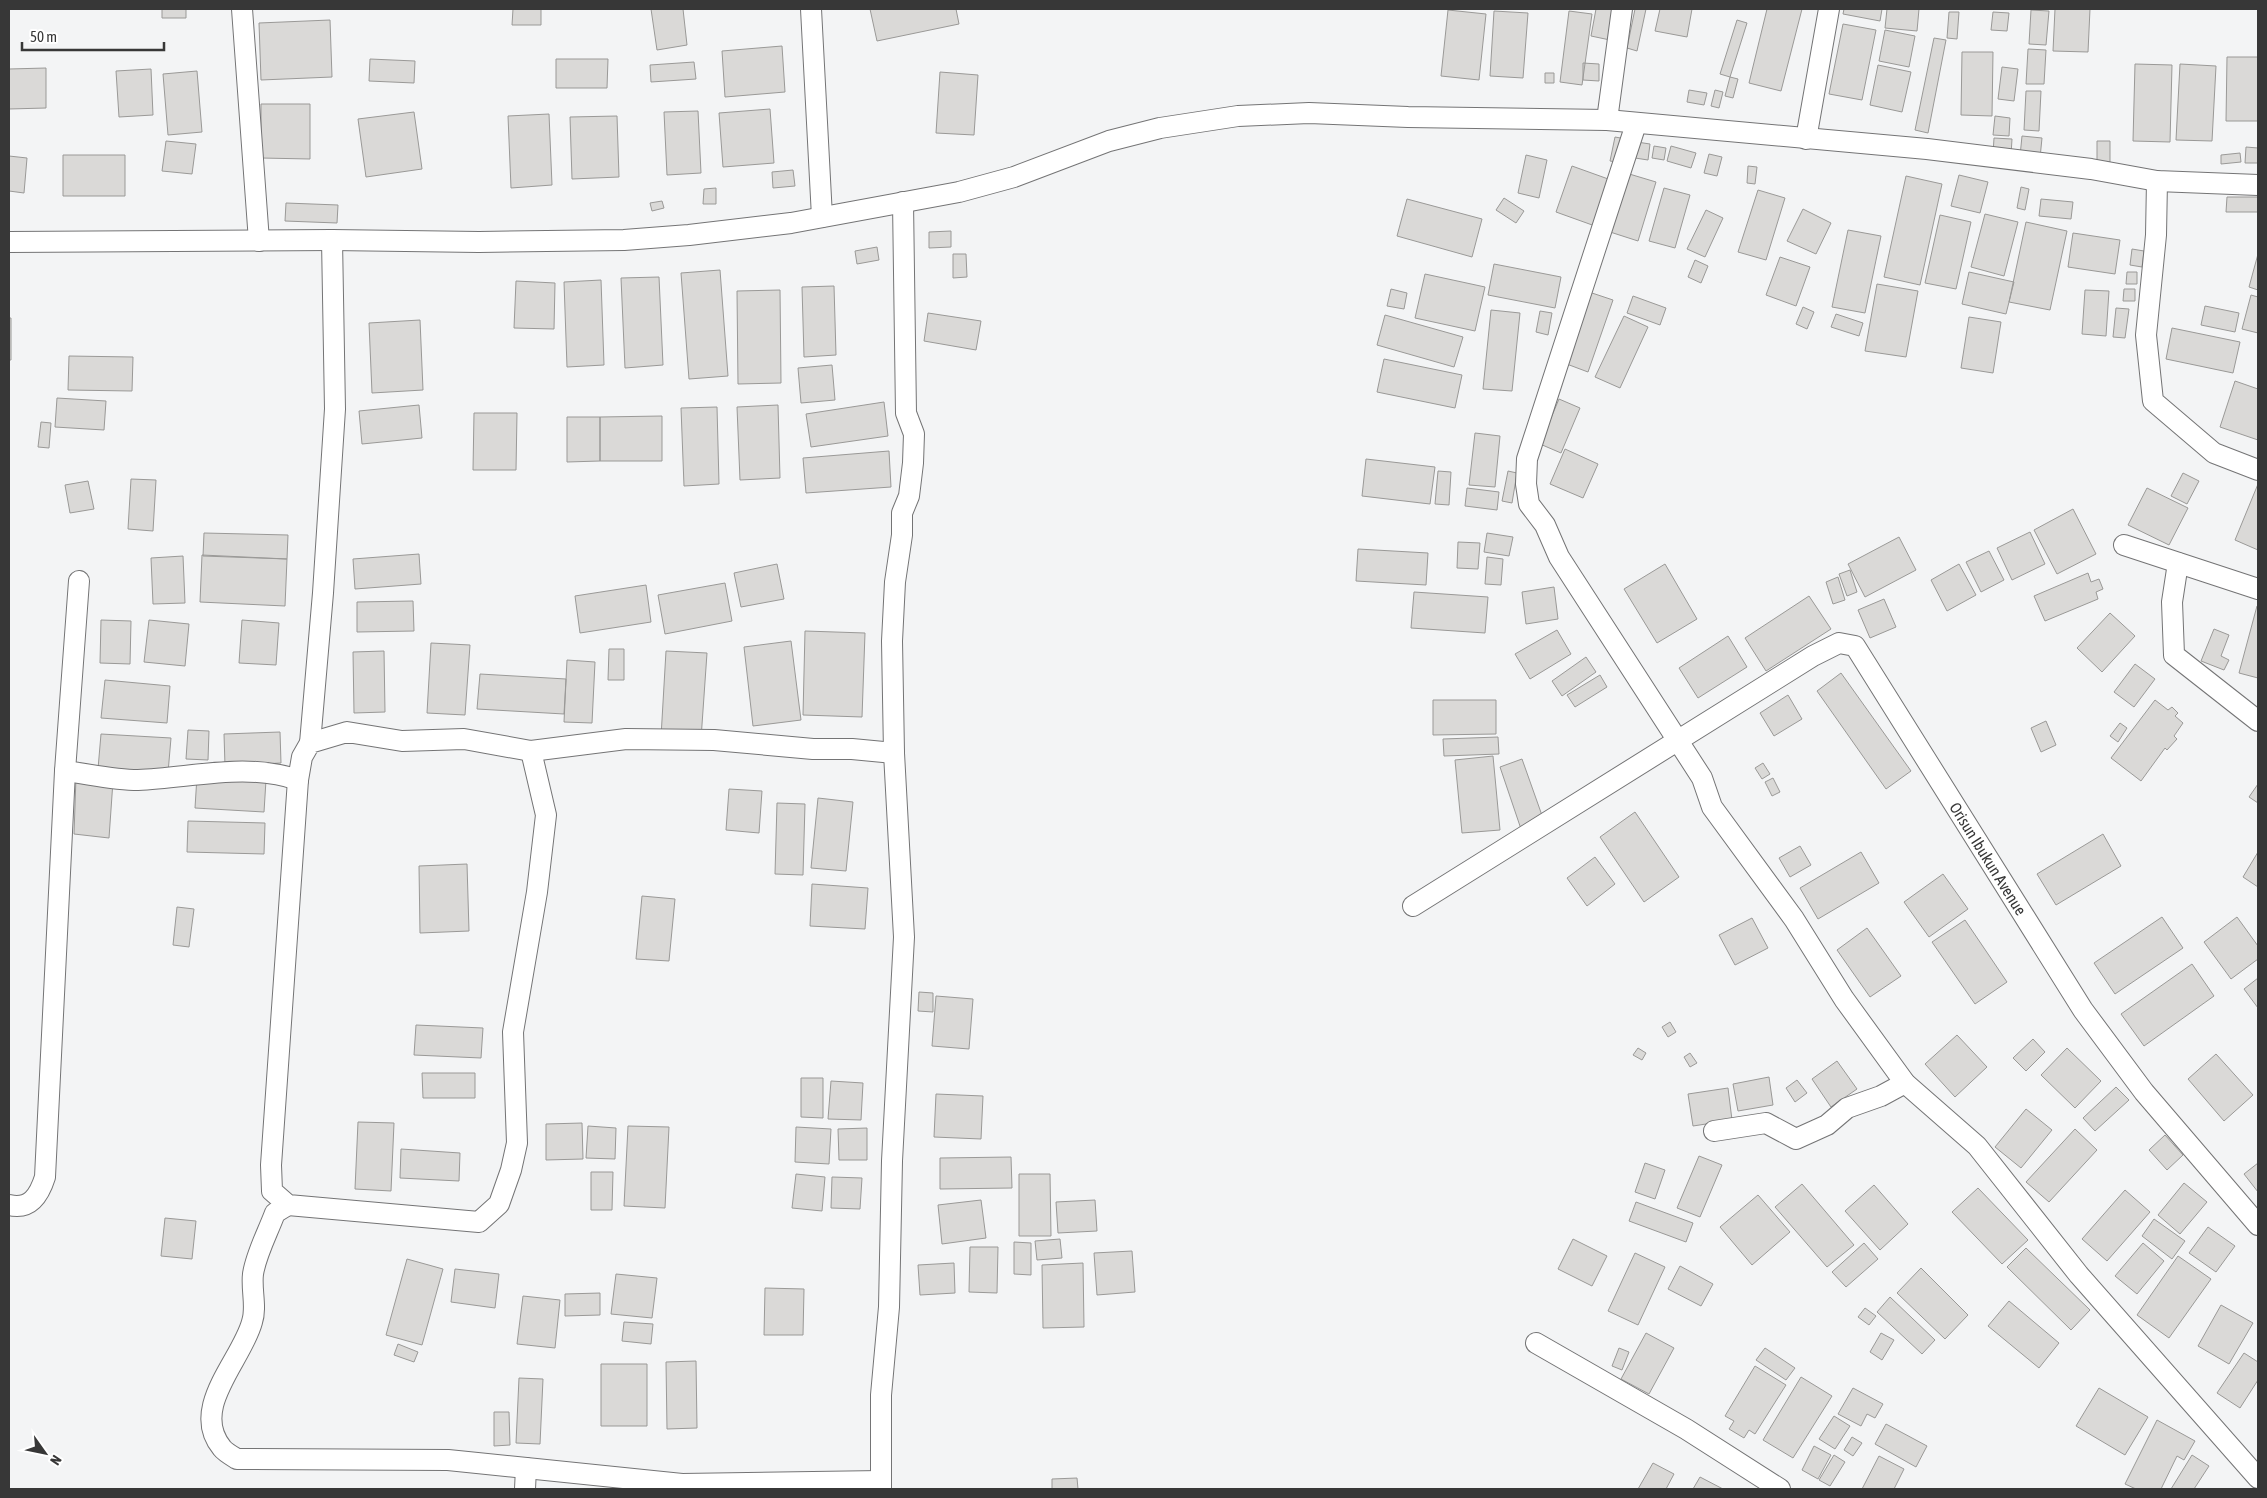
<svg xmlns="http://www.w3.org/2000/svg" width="2267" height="1498" viewBox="0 0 2267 1498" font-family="'Asap Condensed',sans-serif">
  <rect width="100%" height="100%" fill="#f3f4f5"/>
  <path fill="#dad9d7" stroke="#9a9997" d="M162,9H186V18H162Z
    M513,9H541V25H512Z
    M651,9H683L687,45L657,50Z
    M870,9H956L959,24L877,41Z
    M1596,9H1616L1610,40L1591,36Z
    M1635,9H1646L1637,51L1627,48Z
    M1660,9H1692L1687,37L1655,31Z
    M1767,9H1802L1781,91L1749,83Z
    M1844,9H1882L1880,21L1843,14Z
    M1887,9H1919L1917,31L1885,28Z
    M2055,9H2090L2088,52L2053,51Z
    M1448,10L1486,14L1479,80L1441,76Z
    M2031,10L2049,11L2046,45L2029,44Z
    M1494,11L1528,13L1523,78L1490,76Z
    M1569,11L1592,14L1582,85L1560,82Z
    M1949,12H1959L1957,39L1947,38Z
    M1993,12L2009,13L2007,31L1991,30Z
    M330,20L332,77L261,80L259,23Z
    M1737,20L1747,23L1730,77L1720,74Z
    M1843,24L1876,30L1862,100L1829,94Z
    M1885,30L1915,36L1909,67L1879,61Z
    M1934,38L1946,40L1928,133L1915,130Z
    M782,46L785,92L725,97L722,51Z
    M2028,49L2046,50L2044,84H2026Z
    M1962,52H1993L1992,116L1961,115Z
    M2227,57H2258V121H2226Z
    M370,59L415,61L414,83L369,81Z
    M556,59H608L607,88H556Z
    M694,62L696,79L651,82L650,65Z
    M1583,63L1599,64V81L1583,80Z
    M2135,64L2172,65L2170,142L2133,141Z
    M2180,64L2216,66L2212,141L2176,140Z
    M1878,65L1911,72L1902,112L1870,105Z
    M2002,67L2018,69L2014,101L1998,99Z
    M46,68V108L9,109V69Z
    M151,69L153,115L119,117L116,71Z
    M197,71L202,132L168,135L163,74Z
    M940,72L978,75L974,135L936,133Z
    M1545,73H1554V83H1545Z
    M1730,77L1738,79L1733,98L1725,96Z
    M1689,90L1707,93L1704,105L1687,102Z
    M1715,90L1723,92L1719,108L1711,106Z
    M2026,91H2041L2039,131L2024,130Z
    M261,104H310V159L261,158Z
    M770,109L774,163L723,167L719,113Z
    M698,111L701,173L667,175L664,112Z
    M414,112L422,169L366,177L358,119Z
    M549,114L552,185L511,188L508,116Z
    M617,116L619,177L572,179L570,117Z
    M1995,116L2010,118L2009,136L1993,135Z
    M2022,136L2042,138L2040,158L2020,156Z
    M1615,137L1626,139L1622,163L1610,161Z
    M1994,138L2012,139L2011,155L1993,154Z
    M166,141L196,144L192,174L162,171Z
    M2097,141H2110V162H2097Z
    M1637,142L1650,144L1648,160L1635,158Z
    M1654,146L1666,148L1664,160L1652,158Z
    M1671,146L1696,153L1691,168L1667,161Z
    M2246,147L2258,148V163H2245Z
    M2240,153L2241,162L2221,164V155Z
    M1709,154L1722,157L1717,176L1704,173Z
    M63,155H125V196H63Z
    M1526,155L1547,160L1539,198L1518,193Z
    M9,156L27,158L24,193L9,191Z
    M1572,166L1611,180L1595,226L1556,212Z
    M1748,166L1757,167L1755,184L1747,183Z
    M793,170L795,186L773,188L772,172Z
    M1626,173L1656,182L1638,241L1607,231Z
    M1959,175L1988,182L1980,213L1951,206Z
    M1906,176L1942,184L1920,285L1884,277Z
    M2021,187L2029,189L2025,210L2017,208Z
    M716,188V204H703L704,189Z
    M1664,188L1690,195L1675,248L1649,241Z
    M1758,190L1785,198L1766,260L1738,252Z
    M2227,197H2258V212H2226Z
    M1504,198L1524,211L1516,223L1496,210Z
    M1407,199L1482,219L1472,257L1397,236Z
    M2041,199L2073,202L2071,219L2039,216Z
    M662,201L664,208L652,211L650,203Z
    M286,203L338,205L337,223L285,221Z
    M1803,209L1831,223L1816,254L1787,241Z
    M1706,210L1723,218L1705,257L1687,249Z
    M1985,214L2018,222L2004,276L1971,267Z
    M1940,215L1971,222L1956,289L1925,283Z
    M2026,222L2067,231L2050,310L2009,302Z
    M1848,230L1881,236L1865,313L1832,307Z
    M951,231V247L929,248V232Z
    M2073,233L2120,240L2115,274L2068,267Z
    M877,247L879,260L857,264L855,251Z
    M2132,249L2144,251L2142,267L2130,265Z
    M953,254H966L967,277L953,278Z
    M2258,254V290L2249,287Z
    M1780,257L1810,267L1796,306L1766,295Z
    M1695,260L1708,266L1701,283L1688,277Z
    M1494,264L1561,277L1555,308L1488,295Z
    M720,270L728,376L689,379L681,273Z
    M1969,272L2014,282L2006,314L1962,304Z
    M2127,272H2137V284H2126Z
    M1425,274L1485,287L1475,331L1415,318Z
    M659,277L663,365L625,368L621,278Z
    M601,280L604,365L567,367L564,282Z
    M516,281L555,283L554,329L514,328Z
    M1877,284L1918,291L1906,357L1865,351Z
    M834,286L836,355L804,357L802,287Z
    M1391,289L1407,293L1404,309L1387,306Z
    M2124,289H2135V301H2123Z
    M780,290L781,383L738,384L737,291Z
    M2085,290L2109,291L2106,336L2082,334Z
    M1589,292L1613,300L1588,372L1564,363Z
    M2251,295L2258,297V333L2242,329Z
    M1633,296L1666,308L1660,325L1627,313Z
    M2205,306L2239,313L2235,332L2201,325Z
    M1803,307L1814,312L1807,329L1796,324Z
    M2116,308L2129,309L2125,338L2113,337Z
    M1491,310L1520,313L1512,391L1483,389Z
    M1540,311L1552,313L1548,335L1536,332Z
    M928,313L981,321L976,350L924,341Z
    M1836,314L1863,323L1859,336L1831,327Z
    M1385,315L1463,337L1454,367L1377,345Z
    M1624,316L1648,327L1620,388L1595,377Z
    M1969,317L2001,322L1993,373L1961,368Z
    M9,318H11V360H9Z
    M420,320L423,390L372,393L369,323Z
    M2172,328L2240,342L2233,373L2166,359Z
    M69,356L133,357L132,391L68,390Z
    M1384,359L1462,375L1455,408L1377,392Z
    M832,365L835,400L801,403L798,368Z
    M2235,381L2258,389V440L2220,427Z
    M57,398L106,401L104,430L55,427Z
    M1559,399L1580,408L1561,453L1540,444Z
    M884,402L888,436L811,447L806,414Z
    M419,405L422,438L362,444L359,411Z
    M778,405L780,478L740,480L737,407Z
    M717,407L719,484L684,486L681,408Z
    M474,413H517L516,470H473Z
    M662,416V461H600V417Z
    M567,417H600V461L567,462Z
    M41,422L51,423L49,448L38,447Z
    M1475,433L1500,436L1495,487L1469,485Z
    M1565,449L1598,464L1583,498L1550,484Z
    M889,451L891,487L806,493L803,458Z
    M1366,459L1435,467L1430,504L1362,496Z
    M1438,471L1451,472L1449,505L1435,504Z
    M1508,471L1517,473L1512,503L1502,501Z
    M2183,473L2199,481L2187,504L2171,496Z
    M131,479L156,480L153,531L128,529Z
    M88,481L94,509L70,513L65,485Z
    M2258,484V550L2235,540Z
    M1467,488L1499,492L1497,510L1465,506Z
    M2147,488L2188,508L2169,545L2128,525Z
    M2073,509L2096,554L2057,574L2034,530Z
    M2030,532L2045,564L2012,580L1997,548Z
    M204,533L288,535L287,559L203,556Z
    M1487,533L1513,537L1509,556L1484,552Z
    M1899,537L1916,570L1865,597L1848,564Z
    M1458,542L1480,543L1478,569L1457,568Z
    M1358,549L1428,553L1426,585L1356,581Z
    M1989,551L2004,580L1981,592L1966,562Z
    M419,554L421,584L355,589L353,559Z
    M202,555L287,559L285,606L200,602Z
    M183,556L185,603L153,604L151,558Z
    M1487,557L1503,559L1501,585L1485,584Z
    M777,564L784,599L741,607L734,573Z
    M1665,564L1697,619L1657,643L1624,589Z
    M1959,564L1976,595L1947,611L1931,580Z
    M1850,570L1857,592L1847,596L1839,574Z
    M2088,573L2091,582L2099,579L2103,589L2096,592L2098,599L2045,621L2034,596Z
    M1838,577L1845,600L1833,604L1826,582Z
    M725,583L732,621L665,634L658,595Z
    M646,585L651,622L580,633L575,596Z
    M1554,587L1558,619L1526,624L1522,592Z
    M1414,592L1488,597L1485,633L1411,628Z
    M1809,596L1831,629L1766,671L1745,638Z
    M1884,599L1896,627L1870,638L1858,610Z
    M413,601L414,631L357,632V602Z
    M2257,606L2258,607V678L2239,673Z
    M2110,613L2135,636L2102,672L2077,648Z
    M101,620L131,621L130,664L100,663Z
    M149,620L189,624L185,666L144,662Z
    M242,620L279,623L276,665L239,663Z
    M2214,629L2229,635L2221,656L2229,660L2224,670L2201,661Z
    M1557,630L1571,654L1530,679L1515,654Z
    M805,631L865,633L862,717L803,715Z
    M1728,636L1747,667L1698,698L1679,668Z
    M791,641L801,720L753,726L744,647Z
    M431,643L470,645L465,715L427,713Z
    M609,649H624V680H608Z
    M384,651L385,712L354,713L353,652Z
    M666,651L707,653L701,739L661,737Z
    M1586,657L1596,672L1562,696L1552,681Z
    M567,660L595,662L592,723L564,722Z
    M2135,664L2155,679L2134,707L2114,692Z
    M1841,673L1911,771L1886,789L1817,691Z
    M480,674L566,679L564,714L477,709Z
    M1600,675L1607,687L1575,707L1567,695Z
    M105,680L170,686L167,723L101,718Z
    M1788,695L1802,719L1774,736L1760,713Z
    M1433,700H1496V734L1433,735Z
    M2155,700L2168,710L2172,707L2178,713L2175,716L2183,723L2174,736L2177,739L2167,750L2165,748L2141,781L2111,758Z
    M2046,721L2056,745L2041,752L2031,728Z
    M2120,723L2127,728L2118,742L2110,736Z
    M188,730L209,731L208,760L186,759Z
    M280,732L281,763L225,766L224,734Z
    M101,734L171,738L168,773L98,769Z
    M1498,737L1499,754L1444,756L1443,739Z
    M1493,756L1500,830L1462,833L1455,760Z
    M1522,759L1544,821L1521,829L1500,767Z
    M1763,763L1770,774L1762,779L1755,768Z
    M197,776L266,780L264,812L195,808Z
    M76,777L113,781L109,838L74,834Z
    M1773,778L1780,792L1772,796L1765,782Z
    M2258,784V803L2249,797Z
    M729,789L762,791L759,833L726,830Z
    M818,798L853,802L846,871L811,868Z
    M777,803L805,804L803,875L775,874Z
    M1635,812L1679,877L1644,902L1600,837Z
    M188,821L265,823L264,854L187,852Z
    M2103,834L2121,866L2056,905L2037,874Z
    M1800,846L1811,865L1790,877L1779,858Z
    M1861,852L1879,883L1818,919L1800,888Z
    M2258,852V887L2243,877Z
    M1595,857L1615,884L1587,906L1567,878Z
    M467,864L469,931L420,933L419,866Z
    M1943,874L1968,909L1929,937L1904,902Z
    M812,884L868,888L865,929L810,926Z
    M642,896L675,899L669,961L636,959Z
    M177,907L194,909L189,947L173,945Z
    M2162,917L2183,948L2115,994L2094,963Z
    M2237,917L2258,946V959L2231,979L2204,942Z
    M1752,918L1768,948L1735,965L1719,935Z
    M1965,920L2007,982L1975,1004L1932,942Z
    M1867,928L1901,976L1870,997L1837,950Z
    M2192,964L2214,996L2144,1046L2121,1014Z
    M2258,978V1008L2244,989Z
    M919,992L933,993V1012L918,1011Z
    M936,996L973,999L969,1049L932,1046Z
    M1670,1022L1676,1032L1668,1037L1662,1027Z
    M416,1025L483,1028L481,1058L414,1055Z
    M1957,1035L1987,1067L1955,1097L1925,1064Z
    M2033,1039L2045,1052L2026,1071L2013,1058Z
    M1638,1048L1646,1053L1642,1060L1633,1055Z
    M2067,1048L2101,1081L2075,1108L2041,1075Z
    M1690,1053L1697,1063L1690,1067L1684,1057Z
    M2216,1054L2253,1095L2224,1121L2188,1079Z
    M1837,1061L1857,1089L1831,1107L1812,1079Z
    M422,1073H475V1098H423Z
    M1769,1077L1773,1105L1738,1111L1733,1084Z
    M801,1078H823V1118L801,1117Z
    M1797,1080L1807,1093L1795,1102L1786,1088Z
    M831,1081L863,1083L861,1120L828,1119Z
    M2116,1087L2129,1100L2095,1131L2083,1118Z
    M1728,1088L1732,1120L1693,1126L1688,1094Z
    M936,1094L983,1096L981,1139L934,1137Z
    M2026,1109L2052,1130L2021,1168L1995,1147Z
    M358,1122L394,1123L391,1191L355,1189Z
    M582,1123L583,1159L546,1160V1124Z
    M588,1126L616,1128L615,1159L586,1158Z
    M628,1126L669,1127L665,1208L624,1206Z
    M796,1127L831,1129L829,1164L795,1162Z
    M867,1128V1160H839L838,1129Z
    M2075,1129L2097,1150L2049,1202L2026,1182Z
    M2165,1135L2183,1155L2167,1170L2149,1150Z
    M401,1149L460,1153L459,1181L400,1178Z
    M1699,1156L1722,1165L1700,1217L1677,1208Z
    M1011,1157L1012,1188L940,1189V1158Z
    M1645,1163L1665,1170L1655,1199L1635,1192Z
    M2258,1163V1192L2244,1174Z
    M591,1172H613L612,1210H591Z
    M796,1174L825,1177L822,1211L792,1208Z
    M1019,1174H1050L1051,1236H1019Z
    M832,1177L862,1178L860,1209L831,1208Z
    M2184,1183L2207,1202L2180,1234L2158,1215Z
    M1802,1184L1854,1245L1827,1267L1775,1207Z
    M1874,1185L1908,1224L1880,1250L1845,1211Z
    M1978,1188L2028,1240L2002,1264L1952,1212Z
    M2125,1190L2150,1212L2107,1261L2082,1239Z
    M1758,1195L1790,1232L1752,1265L1720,1227Z
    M981,1200L986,1238L942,1244L938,1205Z
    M1095,1200L1097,1231L1058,1233L1056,1202Z
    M1636,1202L1693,1223L1686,1242L1629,1221Z
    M165,1218L196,1221L192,1259L161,1256Z
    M2154,1219L2185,1241L2172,1259L2142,1236Z
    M2208,1227L2235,1246L2216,1272L2189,1253Z
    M1060,1239L1062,1258L1037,1260L1035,1241Z
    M1573,1239L1607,1256L1592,1286L1558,1269Z
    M1014,1242L1031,1243V1275L1014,1274Z
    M1864,1243L1878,1259L1846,1287L1832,1272Z
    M2143,1243L2164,1261L2137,1294L2115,1276Z
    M970,1247H998L997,1293L969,1292Z
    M2026,1248L2090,1310L2071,1330L2007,1267Z
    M1132,1251L1135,1292L1097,1295L1094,1253Z
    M1635,1253L1665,1267L1638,1325L1608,1311Z
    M2178,1256L2211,1279L2169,1338L2137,1315Z
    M407,1259L443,1269L422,1345L386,1335Z
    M954,1263L955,1293L920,1295L918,1265Z
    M1083,1263L1084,1327L1043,1328L1042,1265Z
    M1680,1266L1713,1284L1701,1306L1668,1289Z
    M1921,1268L1968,1315L1945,1339L1897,1293Z
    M455,1269L499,1274L495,1308L451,1302Z
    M616,1274L657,1278L652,1318L611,1314Z
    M765,1288L804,1289L803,1335H764Z
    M600,1293V1315L565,1316V1294Z
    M523,1296L560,1300L555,1348L517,1344Z
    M1890,1297L1935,1340L1922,1354L1877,1312Z
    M2009,1301L2059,1343L2039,1368L1988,1326Z
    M2221,1305L2253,1323L2229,1364L2198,1346Z
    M1865,1308L1876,1316L1869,1325L1858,1317Z
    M624,1322L653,1324L651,1344L622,1341Z
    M1646,1333L1674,1348L1649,1394L1621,1379Z
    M1881,1333L1894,1340L1882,1360L1870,1352Z
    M398,1344L418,1352L414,1362L394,1355Z
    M1619,1348L1629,1352L1622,1370L1612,1366Z
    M1765,1348L1795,1368L1786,1380L1756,1360Z
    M2244,1353L2258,1362V1380L2240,1408L2217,1393Z
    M696,1361L697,1428L667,1429L666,1362Z
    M601,1364H647V1426H601Z
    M1755,1366L1786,1385L1755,1434L1749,1430L1744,1438L1729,1429L1734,1421L1725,1416Z
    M1801,1377L1832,1396L1793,1458L1763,1440Z
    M519,1378L543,1379L540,1444L516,1443Z
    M1853,1388L1883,1404L1875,1418L1867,1414L1861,1426L1838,1414Z
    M2099,1388L2148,1417L2125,1455L2076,1426Z
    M494,1412H509L510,1445L494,1446Z
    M1834,1416L1850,1426L1835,1449L1819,1439Z
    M2157,1420L2195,1441L2184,1460L2177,1456L2161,1489H2136L2125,1484Z
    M1886,1424L1927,1446L1916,1467L1875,1444Z
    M1852,1437L1862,1443L1853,1456L1844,1450Z
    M1814,1446L1831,1455L1818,1479L1802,1470Z
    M1834,1455L1845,1462L1830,1486L1819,1480Z
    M2192,1455L2209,1466L2194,1489H2171Z
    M1879,1456L1904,1469L1894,1489H1862Z
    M1653,1463L1674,1474L1666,1489H1638Z
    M1700,1477L1723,1489H1693Z
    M1077,1478L1078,1489H1052V1479Z"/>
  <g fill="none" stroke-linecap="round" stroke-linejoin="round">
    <defs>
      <g id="street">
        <path d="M242,9L259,241"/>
        <path d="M811,9L822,217"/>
        <path d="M1607,120L1622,9"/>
        <path d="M1636,124L1527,459L1526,484L1529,504L1545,525L1559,557L1702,778L1712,807L1794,919L1844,999L1905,1083L1977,1146L2079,1275L2258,1478"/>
        <path d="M1806,139L1829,9"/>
        <path d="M2157,181L2156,235L2146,335L2153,401L2214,453L2258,470"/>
        <path d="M9,242L332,240L479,242L624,240L689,235L791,223L959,192L1014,177L1109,141L1160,128L1238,116L1309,113L1408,117L1607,120L1927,149L2091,169L2157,181L2258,185"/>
        <path d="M2124,545L2258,589"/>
        <path d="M2178,563L2172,602L2174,655L2258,721"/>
        <path d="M310,743L323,593L335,409L332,240"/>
        <path d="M65,771C89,774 114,780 138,780C191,778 247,762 298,780L302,757L310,743L347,732L402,741L464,739L531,751L626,739L714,740L813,749H852L894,753"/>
        <path d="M298,780L271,1165L272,1191L288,1205L479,1222L499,1204L511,1170L517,1143L513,1032L537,892L546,815L531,751"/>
        <path id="s1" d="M1413,906L1813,656L1839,643L1855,646L2083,1010L2144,1092L2258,1225"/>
        <path d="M1714,1131L1766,1123L1796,1139L1827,1125L1847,1108L1881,1096L1905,1083"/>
        <path d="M9,1205C30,1210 39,1196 45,1177L65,771L79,581"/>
        <path d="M288,1205L275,1213C268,1232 256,1254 253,1274C251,1290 257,1307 252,1322C242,1360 189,1408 222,1448C225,1452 232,1456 237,1459L448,1460L682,1484L881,1481"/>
        <path d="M1536,1343L1686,1429L1780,1489"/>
        <path d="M525,1489L526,1468"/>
        <path d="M881,1489V1395L889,1307L892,1161L904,937L894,753L892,641L895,582L902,535V513L909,496L913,463L914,434L906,413L903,202"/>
      </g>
    </defs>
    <use href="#street" stroke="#747475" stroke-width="22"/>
    <use href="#street" stroke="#fff" stroke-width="20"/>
  </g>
  <g text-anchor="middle" stroke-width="4.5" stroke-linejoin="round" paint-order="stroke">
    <g font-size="16" fill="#373737" stroke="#fff">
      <text dy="6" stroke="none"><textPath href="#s1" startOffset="768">Orisun Ibukun Avenue</textPath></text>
    </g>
  </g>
  <rect width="2267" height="1498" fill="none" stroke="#373737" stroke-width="20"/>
  <g transform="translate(45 1453) rotate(123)" stroke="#ffffff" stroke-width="4" paint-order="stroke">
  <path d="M0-4L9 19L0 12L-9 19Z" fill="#373737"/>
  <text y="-8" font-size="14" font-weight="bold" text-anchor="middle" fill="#373737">N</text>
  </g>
  <path d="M22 42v8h142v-8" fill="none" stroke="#373737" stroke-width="2.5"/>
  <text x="30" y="42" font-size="15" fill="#373737" stroke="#ffffff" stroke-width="4" paint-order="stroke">50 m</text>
</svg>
